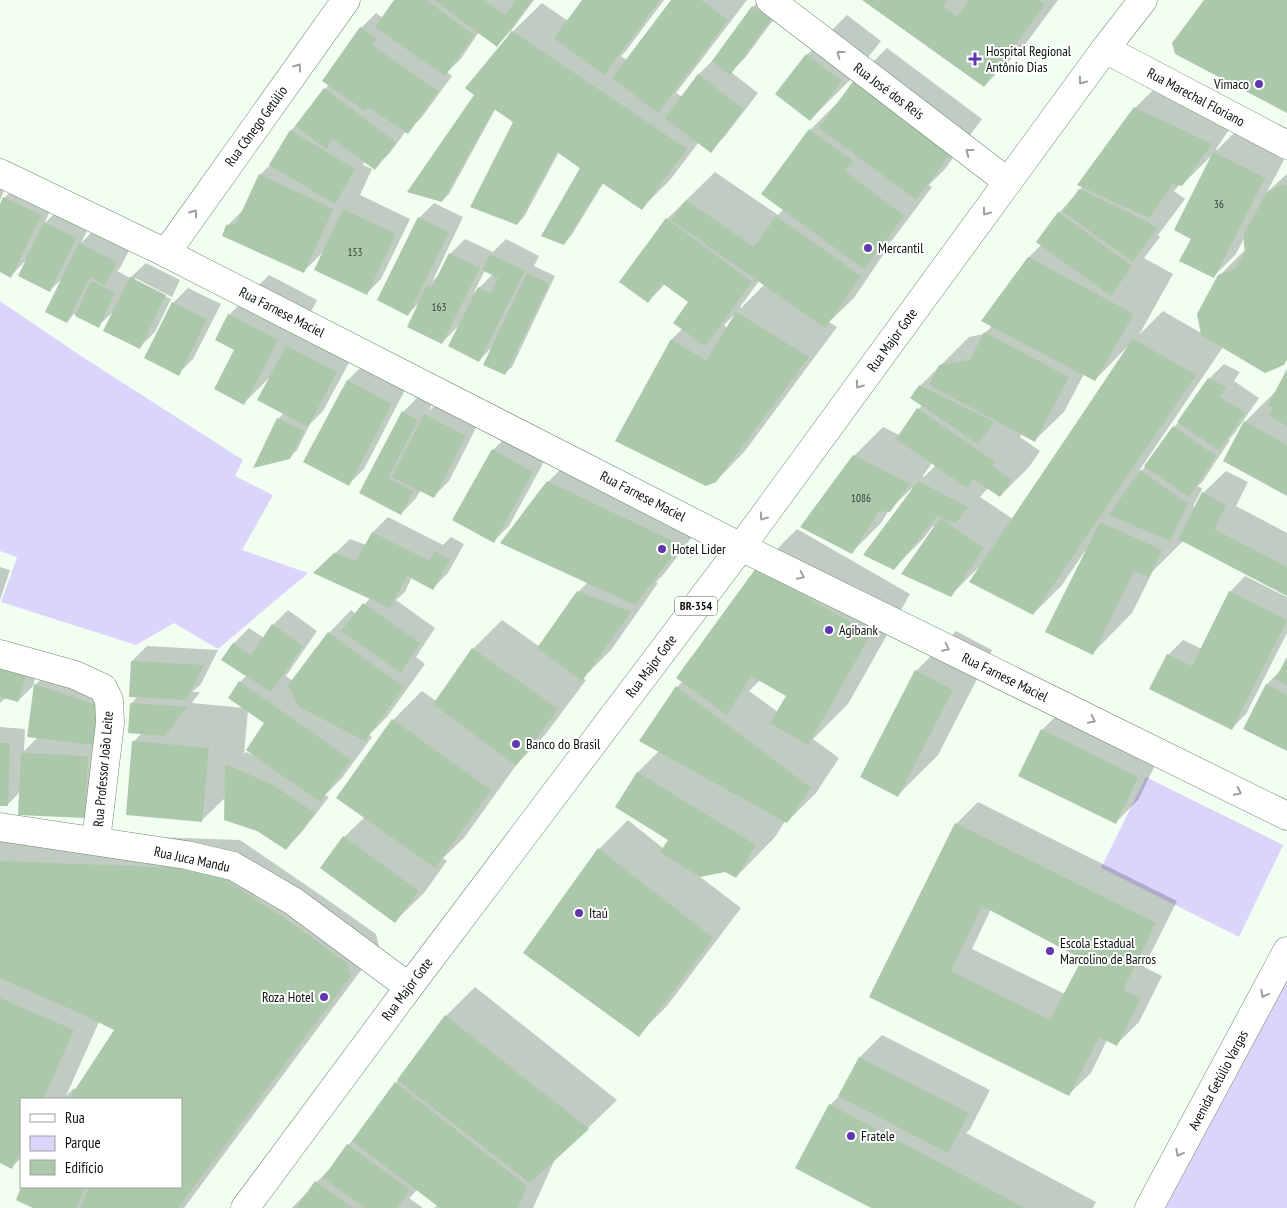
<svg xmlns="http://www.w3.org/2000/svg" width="1287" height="1208" viewBox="0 0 1287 1208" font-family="'PT Sans Narrow',sans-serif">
  <rect width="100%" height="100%" fill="#f2fef2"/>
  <path fill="#dbd5fc" d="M0,301L78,354L243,460L235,476L273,495L242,550L308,573L218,649L174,623L136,645L1,602L17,557L0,551Z
    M1146,777L1283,845L1239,937L1101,868Z
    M1287,951V1208H1149Z"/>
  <path fill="#0003" fill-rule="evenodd" d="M396,0H534L511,31L512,32L542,3L568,21L584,0H664L626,51L621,56L627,60L672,0H747L676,93L682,97L699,74L714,59L753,7L760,0L785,4L745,58L731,72L758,93L725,136L710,151L699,142L670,180L642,208L604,182L571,236L564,243L581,169L559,152L524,217L517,224L514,123L496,108L449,194L442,201L475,96L512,33L511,31L497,45L479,32L460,60L447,72L452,76L422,117L407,132L406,131L389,154L374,168L365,161L363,165L372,169L360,195L410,219L381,279L366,294L324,251L304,271L227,226L244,209L260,175L271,164L291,130L301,121L329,84L361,28L376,13L383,18Z
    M864,0H1058L1024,46L984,86Z
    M847,15L881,41L850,80L810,120L777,94L807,55Z
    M887,48L982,119L945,169L929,185L932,187L893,239L887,245L889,246L854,298L829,322L837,327L745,451L716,481L617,440L672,339L683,328L690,302L665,284L648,302L667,219L715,172L778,215L784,209L810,130L839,101L858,77ZM759,281L765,284L741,308L740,307ZM734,315L735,316L727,328L724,325Z
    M1164,79L1239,115L1216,149L1217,150L1237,130L1286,156L1267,192L1287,174V360L1283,364L1223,347L1139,471L1140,472L1146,466L1174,427L1179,422L1209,379L1224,364L1240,372L1234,381L1259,398L1234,434L1229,439L1230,440L1203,481L1198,486L1202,489L1193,507L1196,508L1203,493L1226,471L1248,482L1236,506L1287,533V594L1183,541L1153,571L1132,613L1093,653L1086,552L1085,551L1062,585L1033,614L978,568L950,596L935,527L933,526L923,539L894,568L914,489L912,488L889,510L881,523L852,552L854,456L883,427L899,435L922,405L920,386L969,337L984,334L992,326L1029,257L1042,244L1059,213L1083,186L1135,108ZM1213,154L1193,238L1213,277L1236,254L1244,238L1246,249L1219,276L1201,333L1163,311L1139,335L1173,274L1144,258L1160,237L1158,235L1185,199L1174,191L1180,184L1182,185ZM1127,347L1013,519L980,497L988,488L1000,496L1029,467L1040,451L1020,437L1022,434L1035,440L1064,412L1084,374L1095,380ZM932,463L936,465L924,477L923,476Z
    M0,172L10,177L0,200Z
    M19,183L55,200L44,224L60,208L91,223L81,243L95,229L131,247L120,268L117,271L130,278L146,263L180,280L172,297L135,278V281L171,299L155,332L140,347L114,311L98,326L74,314L67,322L63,278L50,290L27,259L11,276L0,271V206L4,198Z
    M434,203L463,217L432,282L440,273L450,254L465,239L493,252L506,239L539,256L534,266L555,276L512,367L504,374L491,348L479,361L460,324L442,343L419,303L408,314L419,218ZM485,270L493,274L475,292H474Z
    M269,275L317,300L301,331L352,357L323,411L310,424L297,450L289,458L278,419L284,413L270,377L244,403L236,350L216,340L229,315Z
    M188,288L221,304L193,359L178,374L173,303Z
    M363,365L406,388L364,469L349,484L305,461L348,380Z
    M1287,372V495L1245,422L1277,390Z
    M418,397L432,404L429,411L440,400L480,420L449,481L434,496L421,490L416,498L401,514L361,493L403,412Z
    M508,435L547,456L509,526L494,541L493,450Z
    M577,453L708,516L664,574L656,582L658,583L611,650L583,678L586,680L545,735L517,764L464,838L443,858L447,861L424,893L395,921L344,837L365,817L393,720L422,691L436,701L473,649L502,620L540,647L578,592L588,582L548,482Z
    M388,517L443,545L451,537L464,544L448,573L433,588L412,577L405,592L396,600L435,628L416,657L425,664L387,717L369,735L372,737L342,778L325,795L329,797L301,833L286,848L226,797L202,820L133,742L142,733L131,704L138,696L132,661L147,646L218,650L201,684L192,692H200L192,703L244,708L230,697L240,682L247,675L222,659L234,643L249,628L264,638L273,625L288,610L317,631L286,676L293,681L329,633L351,610L356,614L370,598L330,558L350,539L366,545L373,532ZM248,711L265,723L253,755L246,752L244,754Z
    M797,529L910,594L848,704L813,739L839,758L816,793L787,822L785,821L775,837L736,877L725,871L699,876L741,908L667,1006L638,1035L599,849L628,820L664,849L670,839L638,772L659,751L677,687L683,681L757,569ZM760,680L787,695L778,712L749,691Z
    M0,567L10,570L0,600Z
    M1245,576L1287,597V633L1246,714L1231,729L1168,655L1183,640L1202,649L1230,592Z
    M956,631L992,650L938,755L898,795L916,671Z
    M0,650L40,661L33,686L18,701L6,698L0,703Z
    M1287,660V750L1267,684L1282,669Z
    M50,670L111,690L100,802L85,817L20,792L7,805H0V727L25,729L24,751L38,737L35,685Z
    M1064,708L1160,755L1138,800L1115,823L1042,730Z
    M978,802L1177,901L1144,967L1162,976L1139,1022L1117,1044L1107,1040L1091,1073L1068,1095L871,996L956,824ZM991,909L1084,958L1065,994L972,949Z
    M10,832L240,840L325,898L376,934L379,946L184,1208H36L17,1199L22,1187H181V1099H21V1158L12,1167L0,1162V841ZM99,1022L116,1030L76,1090L74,1088L66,1096Z
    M475,987L617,1100L588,1128L555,1159L533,1208H434L438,1205L418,1189L409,1198L423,1208H292L337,1161L348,1145L355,1138L446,1016Z
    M882,1035L990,1090L970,1129L966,1133L1096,1202L1093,1208H874L797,1167L830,1105L840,1095L860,1057Z"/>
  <path fill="#acc8ab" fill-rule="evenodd" d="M394,0H426L474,35L445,76L375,27Z
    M434,0H484L505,15L516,0H532L497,47Z
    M582,0H660L604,75L554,38Z
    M671,0H701L728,20L658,113L612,78Z
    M862,0H947L943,6L957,17L969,0H1039L1045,4L984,87Z
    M1204,0H1287V113L1175,54L1172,43Z
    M752,6L771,20L730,75L712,61Z
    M360,27L377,39L372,45L438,91L408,134L370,108L364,110L322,81Z
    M512,31L687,149L642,210L602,183L564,245L541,236L580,168L557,152L517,225L470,207L513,122L494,109L442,202L407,192L474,95L465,88Z
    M806,54L842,81L810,121L775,94Z
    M698,74L744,109L711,153L665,118Z
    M857,76L954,149L916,200L819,128Z
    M324,88L396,142L375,170L333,139L326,149L295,126Z
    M1134,107L1212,144L1182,186L1173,184L1149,218L1077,185Z
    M809,129L853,161L845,171L904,216L864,269L761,194Z
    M290,130L355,169L335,204L269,165Z
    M1213,152L1265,178L1214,278L1179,261L1191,239L1174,230Z
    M259,174L333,209L304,273L222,236L226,225L236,224Z
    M1284,184L1287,186V359L1284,365L1265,373L1201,335L1197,314L1218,275L1235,269L1245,252L1243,236L1266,193Z
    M1079,189L1146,221L1157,228L1133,262L1063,212Z
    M3,197L41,215L11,278L0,272V204Z
    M686,200L754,247L776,216L861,276L825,328L671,220Z
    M343,209L396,234L367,295L314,270Z
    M1058,212L1132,266L1111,296L1036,242Z
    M418,217L449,232L408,316L377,300Z
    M666,218L752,282L705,346L673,323L688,302L662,283L648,303L619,282Z
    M44,222L76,238L50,292L18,276Z
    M79,243L117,262L105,285L90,277L67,323L45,312Z
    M449,253L480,268L442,344L407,327L427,285L432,287Z
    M490,254L525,271L479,362L448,346L478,287L491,294L498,278L482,270Z
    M1028,257L1134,314L1095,381L981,321Z
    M527,273L549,284L505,375L483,365Z
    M130,277L166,295L140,349L103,331Z
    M91,281L115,293L99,328L75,316Z
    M172,302L207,319L179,376L144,358Z
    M736,312L809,357L716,482L706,486L615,441L671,339L706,361Z
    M228,314L278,340L244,405L214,389L234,350L215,340Z
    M984,332L1069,377L1035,442L929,385L939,365L970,360Z
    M1133,339L1196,375L1033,615L969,582Z
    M286,346L337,372L308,427L257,400Z
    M1287,369V426L1269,416L1273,408L1268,405Z
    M1208,378L1226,387L1220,397L1245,413L1219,450L1177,422Z
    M347,380L392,404L349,486L303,462Z
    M919,385L994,422L978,444L910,398Z
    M917,408L995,462L992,466L1012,480L1000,497L973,479L967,488L896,439Z
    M402,411L418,420L388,478L413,491L401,515L359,493Z
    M424,414L466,436L434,498L392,477Z
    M277,418L304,431L290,459L253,468Z
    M1244,421L1287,445V496L1223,461Z
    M1173,426L1216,456L1189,497L1144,466Z
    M492,449L533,472L494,543L452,520Z
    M853,455L910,484L890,512L879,511L852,554L800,527Z
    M1140,470L1188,504L1170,541L1109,515Z
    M547,481L681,545L635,605L500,543Z
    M918,481L968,507L955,524L937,516L894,570L863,555Z
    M1202,492L1226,505L1214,529L1287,567V596L1178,539Z
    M940,518L984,548L951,597L901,574Z
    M1100,522L1162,550L1149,577L1134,571L1093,655L1045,632Z
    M372,532L430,561L435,551L450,560L433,590L407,576L390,608L313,573L334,553L356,561Z
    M756,568L871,634L808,745L770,723L786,696L751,676L727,715L676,678Z
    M577,591L631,612L582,681L537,648Z
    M1229,591L1287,620L1232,730L1149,689L1167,654L1192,666Z
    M363,603L420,643L401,673L341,631Z
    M272,624L303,646L271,692L221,660L233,643L251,655Z
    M328,632L404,687L365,741L299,707L288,685Z
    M472,648L558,709L516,766L433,704Z
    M1287,657V685L1275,679Z
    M131,661L204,665L186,700L129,697Z
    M0,669L26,676L18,702L0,697Z
    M915,670L953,690L898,797L860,777Z
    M239,681L351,760L320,802L246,750L264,723L228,698Z
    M34,684L97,705L94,745L27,737Z
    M1266,684L1287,695V751L1243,729Z
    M676,686L811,788L787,823L639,741Z
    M130,703L187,707L165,736L128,733Z
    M392,719L491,790L435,868L336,798Z
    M1041,729L1138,777L1116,824L1018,776Z
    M132,741L209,748L202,822L126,815Z
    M0,743H10L8,806H0Z
    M21,753L88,756L85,818L18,815Z
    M225,764L273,785L315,813L286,850L257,831L224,820Z
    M637,772L756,845L736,878L725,872L700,877L660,852L668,840L615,807Z
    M955,823L1156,923L1123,990L1141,998L1117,1046L1099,1037L1069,1096L869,997ZM982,906L1082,959L1050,1020L951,971Z
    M343,836L419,891L395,923L320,868Z
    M598,848L713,938L639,1037L523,953Z
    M0,861L210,869L296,926L347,963L351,976L178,1208H80L89,1187H181V1099H69L114,1030L84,1015L0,978Z
    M0,998L74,1030L43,1099H21V1149L12,1169L0,1163Z
    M445,1015L589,1129L530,1183L397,1080Z
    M859,1057L969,1113L948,1153L838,1096Z
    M395,1082L527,1186L518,1208H440L352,1141Z
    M829,1104L1025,1208H871L795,1168Z
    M347,1144L410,1190L397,1208H365L323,1178Z
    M315,1181L353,1208H296Z
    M21,1187H85L77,1208H33L16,1200Z"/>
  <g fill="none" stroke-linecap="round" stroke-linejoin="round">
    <defs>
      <path id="minor" d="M770,0L1008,182
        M1105,49L1287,145
        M0,173L166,253L741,547L1287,816
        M166,253L346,0
        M0,654L75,675L103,688L109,700L110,723L96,841
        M0,827L186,855L233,866L293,901L409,987
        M1149,1208L1287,951"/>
      <path id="major" d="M245,1208L409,987L741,547L1105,49L1143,0"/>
    </defs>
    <use href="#minor" stroke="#6e896e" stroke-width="29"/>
    <use href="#major" stroke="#6e896e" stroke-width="29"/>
    <use href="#minor" stroke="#fff" stroke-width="28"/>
    <use href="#major" stroke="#fff" stroke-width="28"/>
  </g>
  <defs><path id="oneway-chevron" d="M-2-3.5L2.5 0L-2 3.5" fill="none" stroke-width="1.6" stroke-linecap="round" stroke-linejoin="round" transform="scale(1.25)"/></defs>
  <g stroke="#9da19d">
    <use href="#oneway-chevron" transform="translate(840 54) rotate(-143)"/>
    <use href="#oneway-chevron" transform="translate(298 67) rotate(-54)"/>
    <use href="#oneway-chevron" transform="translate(1082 81) rotate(126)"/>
    <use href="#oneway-chevron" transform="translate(969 152) rotate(-143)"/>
    <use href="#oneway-chevron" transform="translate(986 212) rotate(126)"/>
    <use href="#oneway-chevron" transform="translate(194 213) rotate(-54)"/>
    <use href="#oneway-chevron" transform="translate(859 385) rotate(126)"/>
    <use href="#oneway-chevron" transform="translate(763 517) rotate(126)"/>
    <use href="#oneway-chevron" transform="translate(801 576) rotate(26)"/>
    <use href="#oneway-chevron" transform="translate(946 648) rotate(26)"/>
    <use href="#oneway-chevron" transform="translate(1092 720) rotate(26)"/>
    <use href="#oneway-chevron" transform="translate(1238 792) rotate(26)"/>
    <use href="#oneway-chevron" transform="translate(1264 994) rotate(118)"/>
    <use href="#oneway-chevron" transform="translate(1179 1153) rotate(118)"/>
  </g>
  <g fill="#5f37af" stroke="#fff" stroke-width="2">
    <path d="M972.5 51.5h5v5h5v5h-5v5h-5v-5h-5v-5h5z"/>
    <circle cx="1259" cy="84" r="5"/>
    <circle cx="868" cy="248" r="5"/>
    <circle cx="662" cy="549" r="5"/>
    <circle cx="829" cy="630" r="5"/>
    <circle cx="516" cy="744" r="5"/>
    <circle cx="579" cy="913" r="5"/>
    <circle cx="1050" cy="951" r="5"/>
    <circle cx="324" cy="997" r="5"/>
    <circle cx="851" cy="1136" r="5"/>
  </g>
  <g text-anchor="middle" stroke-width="4" stroke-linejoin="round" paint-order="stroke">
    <g font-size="11" fill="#324032">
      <text x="1219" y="208">36</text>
      <text x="355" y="256">153</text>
      <text x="439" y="311">163</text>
      <text x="861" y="502">1086</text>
    </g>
    <rect fill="#fff" stroke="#535a53" stroke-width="1" x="675" y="596.5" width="42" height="19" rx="4"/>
    <g font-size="12" font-weight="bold" fill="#091309">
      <text x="696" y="610">BR-354</text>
    </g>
    <g font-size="14" fill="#091309" stroke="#fff" text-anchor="start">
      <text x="986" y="56">Hospital Regional<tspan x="986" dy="16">Antônio Dias</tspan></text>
      <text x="1249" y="89" text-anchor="end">Vimaco</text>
      <text x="878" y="253">Mercantil</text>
      <text x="672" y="554">Hotel Lider</text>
      <text x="839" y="635">Agibank</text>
      <text x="526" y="749">Banco do Brasil</text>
      <text x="589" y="918">Itaú</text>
      <text x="1060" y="948">Escola Estadual<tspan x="1060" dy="16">Marcolino de Barros</tspan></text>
      <text x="314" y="1002" text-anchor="end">Roza Hotel</text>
      <text x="861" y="1141">Fratele</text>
    </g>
    <g font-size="14" fill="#091309" stroke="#fff">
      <text transform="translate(889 91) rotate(37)" y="5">Rua José dos Reis</text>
      <text transform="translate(1196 97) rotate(28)" y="5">Rua Marechal Floriano</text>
      <text transform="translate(256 126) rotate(-54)" y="5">Rua Cônego Getúlio</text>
      <text transform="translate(282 312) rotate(27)" y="5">Rua Farnese Maciel</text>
      <text transform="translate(892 340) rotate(-54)" y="5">Rua Major Gote</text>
      <text transform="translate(643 496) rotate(27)" y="5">Rua Farnese Maciel</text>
      <text transform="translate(651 666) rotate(-53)" y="5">Rua Major Gote</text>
      <text transform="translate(1005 677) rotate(26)" y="5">Rua Farnese Maciel</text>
      <text transform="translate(103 769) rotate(-85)" y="5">Rua Professor João Leite</text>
      <text transform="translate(192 859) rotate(12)" y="5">Rua Juca Mandu</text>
      <text transform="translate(407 989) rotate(-53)" y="5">Rua Major Gote</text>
      <text transform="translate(1218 1080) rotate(-62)" y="5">Avenida Getúlio Vargas</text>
    </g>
  </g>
  <rect x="20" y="1098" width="162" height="90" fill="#ffffff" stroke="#9da19d"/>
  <rect x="30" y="1114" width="25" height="8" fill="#ffffff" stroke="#9da19d"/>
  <text x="65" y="1123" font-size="15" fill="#091309">Rua</text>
  <rect x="30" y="1136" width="25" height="15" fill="#dbd5fc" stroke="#9da19d"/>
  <text x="65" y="1148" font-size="15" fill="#091309">Parque</text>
  <rect x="30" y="1160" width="25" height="15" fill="#acc8ab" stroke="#9da19d"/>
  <text x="65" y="1173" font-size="15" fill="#091309">Edifício</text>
</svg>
